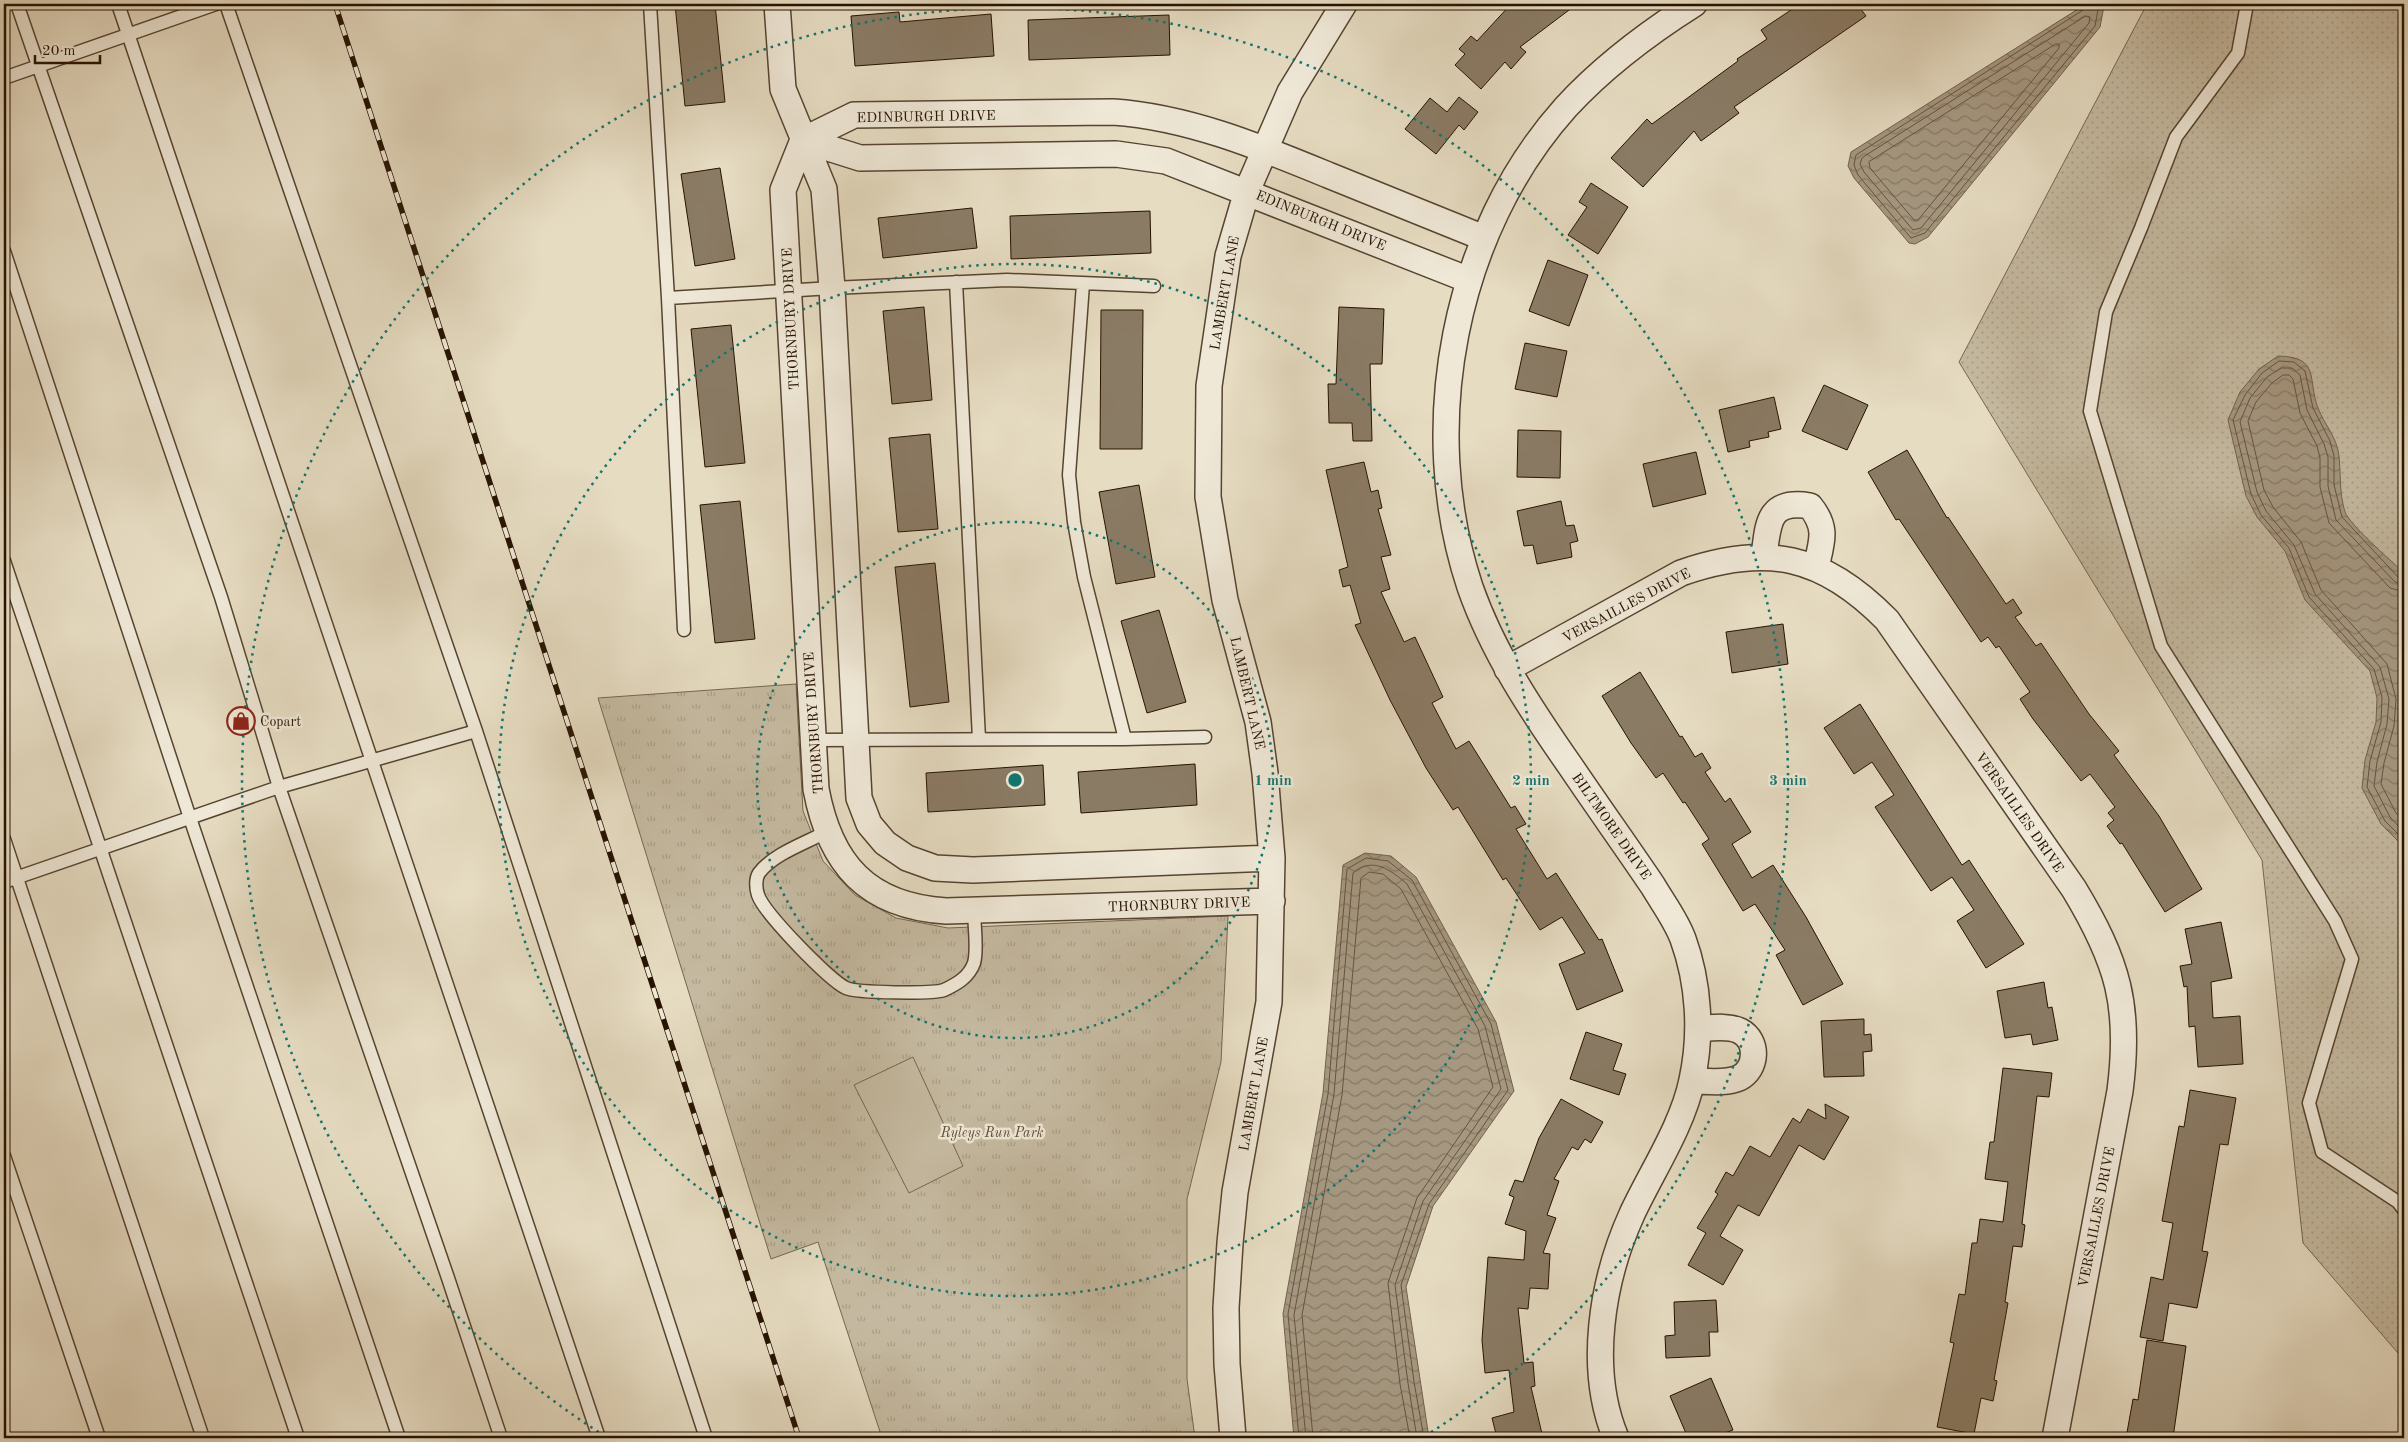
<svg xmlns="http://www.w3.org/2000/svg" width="2408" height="1442" viewBox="0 0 2408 1442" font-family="'Old Standard TT',serif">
  <defs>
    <pattern id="grass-dots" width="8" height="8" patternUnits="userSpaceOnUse" patternTransform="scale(1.25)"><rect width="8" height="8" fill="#c5baa1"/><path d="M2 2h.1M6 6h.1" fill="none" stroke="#a99f89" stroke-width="1.8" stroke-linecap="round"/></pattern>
    <pattern id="park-tufts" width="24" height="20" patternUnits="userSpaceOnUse" patternTransform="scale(1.25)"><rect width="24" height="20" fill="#c5baa1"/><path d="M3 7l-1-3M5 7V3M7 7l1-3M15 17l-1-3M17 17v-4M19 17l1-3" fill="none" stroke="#a99f89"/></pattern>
    <pattern id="water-waves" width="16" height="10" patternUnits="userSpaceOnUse" patternTransform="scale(1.25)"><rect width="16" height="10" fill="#a59780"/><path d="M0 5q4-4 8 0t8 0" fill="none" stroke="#867a66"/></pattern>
  </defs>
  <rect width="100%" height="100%" fill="#e6dcc2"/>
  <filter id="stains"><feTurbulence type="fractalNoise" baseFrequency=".004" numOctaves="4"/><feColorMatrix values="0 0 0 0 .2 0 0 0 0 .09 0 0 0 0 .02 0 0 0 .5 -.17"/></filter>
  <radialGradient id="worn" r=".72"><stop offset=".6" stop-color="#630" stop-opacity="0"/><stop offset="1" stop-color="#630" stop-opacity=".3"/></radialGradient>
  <path fill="url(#grass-dots)" stroke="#766650" d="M2147,4H2404V1360L2303,1243L2262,860L1959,362Z"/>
  <path fill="url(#park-tufts)" stroke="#766650" d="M796,684L803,811L823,861L855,895L896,918L948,928L1228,916L1221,1062L1187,1199V1379L1195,1438H882L818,1242L771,1259L598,698Z"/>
  <path fill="#c5baa1" stroke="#766650" d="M913,1057L963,1166L909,1193L854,1085Z"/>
  <path fill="url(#water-waves)" stroke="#72624d" d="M2086,4H2102L2104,6L2100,27L1928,237L1915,244L1909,243L1854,178L1848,166L1851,152Z
    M2278,356C2321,357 2307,379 2318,408C2324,424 2337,437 2339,456C2341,475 2339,493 2345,512C2350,525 2389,559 2401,570L2404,579V847L2381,824L2362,788L2365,760L2376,722L2377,698L2370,671L2305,600L2285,551L2257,517L2246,496L2228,420L2240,392L2259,369Z
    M1365,853L1391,856L1416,877L1496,1022L1514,1091L1433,1206L1406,1287L1429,1438H1294L1283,1314L1323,1093L1343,865Z"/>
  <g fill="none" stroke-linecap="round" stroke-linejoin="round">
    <path stroke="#665440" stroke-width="1" d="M2086,4L2083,10L1856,155L1854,165L1858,175L1911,238L1925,233L2095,26L2099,4
      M2086,16L2090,17L2089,23L1921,228L1913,230L1864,172L1860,164L1862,158Z
      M2056,44H2059V48L1918,220H1914L1870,168L1869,162Z
      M2404,579L2398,577L2342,517L2334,485V456L2330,441L2313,408L2305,371L2294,362L2279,361L2262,373L2245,395L2233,420L2251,494L2261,515L2289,548L2309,597L2374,669L2382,697L2381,722L2370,761L2367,787L2385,821L2404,840
      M2404,585L2395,582L2336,520L2328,486V457L2324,444L2307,410L2300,375L2292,368H2281L2267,377L2250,398L2240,422L2257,492L2266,511L2294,545L2315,594L2380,667L2389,699L2387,724L2377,762L2374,786L2390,817L2404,832
      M2404,592L2390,588L2329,523L2320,487V458L2317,446L2300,413L2293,379L2289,375H2283L2272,383L2256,402L2248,421L2264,490L2273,507L2301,542L2321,590L2387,664L2396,699L2394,726L2384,763L2381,784L2396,813L2404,821
      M1299,1438L1288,1314L1328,1094L1347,869L1366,858L1388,861L1412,880L1491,1024L1508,1090L1429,1204L1401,1285L1414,1382L1424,1438
      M1306,1438L1294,1315L1334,1094L1353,873C1372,856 1391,870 1407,884L1485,1026L1501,1089L1423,1201L1395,1285L1408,1383L1417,1438
      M1313,1438L1302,1315L1342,1095L1361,878L1369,872L1383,874L1401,889L1478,1029L1493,1087L1417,1198L1388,1283L1400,1384L1410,1438"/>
  </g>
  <path fill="#8a7b65" stroke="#261200" d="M675,4H715L725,102L685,106Z
    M1511,4H1577L1520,47L1526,52L1511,69L1505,62L1481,89L1455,65L1465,54L1459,49L1471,36L1477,41Z
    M1800,4H1857L1866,16L1734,107L1739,113L1701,141L1694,131L1643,187L1611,158L1647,119L1652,124L1738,61L1737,59L1767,39L1761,30Z
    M899,12L900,22L991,14L994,56L855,66L851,16Z
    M1169,15L1170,55L1029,60L1028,20Z
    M1459,97L1478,112L1464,130L1459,125L1436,154L1405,129L1430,98L1447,112Z
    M720,168L735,259L695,266L681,174Z
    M1591,183L1628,207L1598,254L1568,235L1587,207L1579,202Z
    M972,208L977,248L883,258L878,218Z
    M1150,211L1151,253L1011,259L1010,216Z
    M1548,260L1588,275L1569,326L1529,311Z
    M924,307L932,400L892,404L883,311Z
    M1339,307L1384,309L1382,364H1370L1372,441H1353L1352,423H1329L1328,384H1336Z
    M1101,310H1143L1142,449H1100Z
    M731,325L745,463L705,467L691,329Z
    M1525,343L1567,351L1557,397L1515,389Z
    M1824,385L1868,405L1847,450L1802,431Z
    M1774,397L1781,429L1768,432L1769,437L1749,441L1750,447L1728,452L1719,410Z
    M1518,430L1561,431L1560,478L1517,477Z
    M930,434L938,529L898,532L889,438Z
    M1907,450L1947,518L1948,517L2006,604L2013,599L2022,613L2015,617L2036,646L2041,643L2089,714L2119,751L2114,755L2159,816L2202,889L2165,912L2122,843L2120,844L2107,826L2114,820L2108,813L2115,807L2090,774L2081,781L2033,719L2020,699L2030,692L1999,646L1996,648L1988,637L1981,642L1899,519L1896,520L1868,472Z
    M1696,452L1706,494L1653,507L1643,464Z
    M1364,462L1371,492L1378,490L1382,508L1378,509L1391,555L1381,557L1390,589L1381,592L1404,642L1415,637L1443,697L1432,703L1456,749L1469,741L1511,808L1515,806L1526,824L1516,829L1547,879L1556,873L1599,940L1602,939L1623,991L1577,1010L1559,964L1585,953L1562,917L1540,930L1506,878L1503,880L1458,807L1453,810L1426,768L1390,700L1355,625L1361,623L1350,585L1343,587L1339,570L1348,567L1326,470Z
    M1139,485L1155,577L1116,584L1099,492Z
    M740,501L755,639L715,643L700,505Z
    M1561,501L1566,526L1574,525L1578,541L1570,543L1572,557L1537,564L1533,545L1524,546L1517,511Z
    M935,563L949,702L910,707L895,567Z
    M1159,610L1186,702L1147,713L1121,621Z
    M1783,624L1788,664L1732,673L1726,632Z
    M1640,672L1680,737L1682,736L1695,757L1702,753L1711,768L1705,772L1725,802L1730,798L1751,832L1732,844L1752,878L1773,865L1806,917L1843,984L1803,1005L1776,955L1785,950L1755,904L1743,911L1702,844L1709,839L1685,802L1683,803L1663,773L1656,778L1631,743L1602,696Z
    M1860,704L1962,865L1969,860L2024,944L1986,968L1957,921L1974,910L1952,877L1931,891L1875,807L1894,795L1872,762L1854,774L1824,728Z
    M1195,764L1197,805L1081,813L1078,772Z
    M1043,765L1045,805L928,812L926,773Z
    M2221,922L2232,978L2211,982L2213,1018L2240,1016L2243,1064L2198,1067L2195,1026L2189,1027L2187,986L2184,987L2180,966L2192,964L2185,929Z
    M2044,982L2048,1008L2052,1007L2058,1040L2033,1045L2031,1034L2005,1038L1997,991Z
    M1864,1019V1035L1871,1034L1872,1051L1863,1052L1864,1076L1824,1077L1821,1021Z
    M1586,1032L1622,1044L1613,1070L1626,1074L1619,1095L1570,1079Z
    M2003,1068L2052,1073L2049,1097L2037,1096L2022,1224L2025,1225L2022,1247L2013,1246L2005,1302L2008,1303L1994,1380L1997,1381L1993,1401L1981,1398L1974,1434L1937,1427L1954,1343L1950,1342L1959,1294L1965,1295L1972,1243H1977L1980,1219L2003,1222L2008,1182L1985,1179L1990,1142H1994Z
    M2190,1090L2236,1098L2228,1145L2220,1144L2202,1251L2208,1252L2197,1308L2169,1303L2163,1341L2140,1337L2151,1277L2163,1280L2173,1223L2162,1221L2179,1126L2184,1127Z
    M1561,1099L1603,1122L1591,1143L1585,1139L1578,1150L1572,1147L1554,1179L1559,1181L1547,1215L1556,1218L1543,1253L1550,1254L1548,1289L1530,1288L1528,1309L1518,1308L1524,1363L1533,1362L1535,1386L1531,1387L1543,1438H1497L1492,1418L1514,1412L1509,1370L1485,1373L1482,1340L1488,1257L1524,1260L1526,1231L1505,1224L1514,1197L1509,1195L1515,1180L1523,1182L1539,1138Z
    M1825,1104L1849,1117L1824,1160L1799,1145L1759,1216L1738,1205L1720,1236L1743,1250L1723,1285L1688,1265L1706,1233L1697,1228L1718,1194L1715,1192L1726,1172L1733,1176L1750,1146L1770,1157L1793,1118L1800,1123L1808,1109L1826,1119Z
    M1716,1300L1718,1332H1709L1710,1356L1666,1358L1665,1336L1675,1335L1674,1302Z
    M2147,1340L2186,1346L2173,1438H2126L2133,1399L2138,1400Z
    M1711,1378L1733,1430L1712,1438H1688L1670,1396Z"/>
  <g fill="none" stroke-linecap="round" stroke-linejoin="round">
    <defs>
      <path id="lane" d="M17,4L221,597L279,787L448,1278L501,1438
        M118,4L599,1438
        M226,4L476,731L706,1438
        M650,4L668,298L684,630
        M2247,4L2238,53L2176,137L2141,228L2106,312L2090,411L2161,646L2335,921L2352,959L2309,1103L2322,1152L2398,1202L2404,1210
        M4,78L216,4
        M4,251L190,818L399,1438
        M956,282L979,739
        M1083,284L1069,475L1074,522L1084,577L1125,739
        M668,298L832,288L1007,280L1154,286
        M4,561L298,1438
        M814,740L1125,739L1205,737
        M826,832C806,843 773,854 759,873C755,879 756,889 758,895C764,913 829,980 846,988C857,993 933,994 944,990C957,984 969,977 974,963C978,950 974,925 974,910
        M4,839L203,1438
        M4,882L279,787L476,731
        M4,1156L99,1438
        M4,1435L5,1438"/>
      <path id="street" d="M777,4L783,89L824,189L832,288L859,798L869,824L885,843L907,858L935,868L973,870L1272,858
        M803,140L783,190L816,789C830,864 867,906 946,911L1272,901
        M803,140L854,115L1113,112C1188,117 1260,147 1328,175C1380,196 1432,217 1484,238
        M803,140L860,158L1116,154L1166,161L1469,280
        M1764,557C1768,523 1768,499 1810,506C1828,528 1822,541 1816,567
        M1507,669L1681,573C1767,543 1823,555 1887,620L2074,889C2118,962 2131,1006 2120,1091L2055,1438
        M1692,1081C1706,1081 1726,1084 1739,1078C1757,1069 1759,1041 1740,1031C1728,1025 1711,1028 1698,1029
        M1233,1438L1227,1364L1226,1308L1230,1243L1235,1192L1269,1002L1272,858L1265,773L1258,722L1225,600L1208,497L1209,386L1228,256L1247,191L1290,92L1344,4
        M1616,1438C1587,1369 1602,1280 1632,1214C1651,1173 1683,1125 1692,1080C1702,1034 1699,983 1683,939C1676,920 1663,903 1653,886C1626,846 1598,807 1571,767C1532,711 1493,653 1470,587C1417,428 1453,233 1566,107C1603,67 1648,33 1694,4"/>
    </defs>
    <use href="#lane" stroke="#564430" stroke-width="15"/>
    <use href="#street" stroke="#564430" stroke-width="28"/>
    <use href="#lane" stroke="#efe8d7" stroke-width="12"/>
    <use href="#street" stroke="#efe8d7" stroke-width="25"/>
    <defs>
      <path id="rail" d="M335,4L799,1438"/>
    </defs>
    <use href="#rail" stroke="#261200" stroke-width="5.5"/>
    <use href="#rail" stroke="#efe8d7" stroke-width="4" stroke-dasharray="11" stroke-linecap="butt"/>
  </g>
  <g fill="none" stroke="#0f766e" stroke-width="2.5" stroke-dasharray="2.5 5">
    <circle cx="1015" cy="780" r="258"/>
    <circle cx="1015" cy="780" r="516"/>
    <path d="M605 1436A773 773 0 1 1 1425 1436"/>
  </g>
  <defs>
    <symbol id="shop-ring" viewBox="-11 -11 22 22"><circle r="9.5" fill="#efe8d7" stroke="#8f2418" stroke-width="1.5"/><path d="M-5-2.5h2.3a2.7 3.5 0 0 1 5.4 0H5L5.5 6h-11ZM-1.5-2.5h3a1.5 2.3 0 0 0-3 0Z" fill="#8f2418"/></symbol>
  </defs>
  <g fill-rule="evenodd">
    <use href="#shop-ring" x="225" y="705" width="32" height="32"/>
  </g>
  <g text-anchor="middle" stroke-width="5" stroke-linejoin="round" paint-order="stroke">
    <g font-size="14" fill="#261200" stroke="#efe8d7">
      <text transform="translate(926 116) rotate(-1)" y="5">EDINBURGH DRIVE</text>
      <text transform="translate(1321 220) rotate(22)" y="5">EDINBURGH DRIVE</text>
      <text transform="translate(1224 293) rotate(-80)" y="5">LAMBERT LANE</text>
      <text transform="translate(790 319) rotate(-93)" y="5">THORNBURY DRIVE</text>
      <text transform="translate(1626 605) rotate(-28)" y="5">VERSAILLES DRIVE</text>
      <text transform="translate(1248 693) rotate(77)" y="5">LAMBERT LANE</text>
      <text transform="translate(813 723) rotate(-94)" y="5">THORNBURY DRIVE</text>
      <text transform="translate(2020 812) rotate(55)" y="5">VERSAILLES DRIVE</text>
      <text transform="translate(1612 826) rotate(55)" y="5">BILTMORE DRIVE</text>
      <text transform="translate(1179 904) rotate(-2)" y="5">THORNBURY DRIVE</text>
      <text transform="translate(1253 1094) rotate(-80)" y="5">LAMBERT LANE</text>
      <text transform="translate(2096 1217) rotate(-79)" y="5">VERSAILLES DRIVE</text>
    </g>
    <g font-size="14" fill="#261200" stroke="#efe8d7" text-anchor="start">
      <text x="260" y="726">Copart</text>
    </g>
    <g font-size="14" font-style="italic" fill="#5e4d38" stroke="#efe8d7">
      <text x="992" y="1137">Ryleys Run Park</text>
    </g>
  </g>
  <circle cx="1015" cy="780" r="8" fill="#0f766e" stroke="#efe8d7" stroke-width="2.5"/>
  <g font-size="15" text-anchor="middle" font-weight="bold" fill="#0f766e" stroke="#efe8d7" stroke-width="5" stroke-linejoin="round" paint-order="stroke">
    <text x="1273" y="785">1 min</text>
    <text x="1531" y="785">2 min</text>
    <text x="1788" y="785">3 min</text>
  </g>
  <rect width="2408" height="1442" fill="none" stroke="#e6dcc2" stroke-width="20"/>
  <rect x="5" y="5" width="2398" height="1432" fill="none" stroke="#261200" stroke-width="2.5"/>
  <rect x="10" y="10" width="2388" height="1422" fill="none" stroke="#261200"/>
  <path d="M35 55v8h65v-8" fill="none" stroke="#261200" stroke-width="2.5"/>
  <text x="42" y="55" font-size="15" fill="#261200" stroke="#efe8d7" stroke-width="4" paint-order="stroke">20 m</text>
  <rect width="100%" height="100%" filter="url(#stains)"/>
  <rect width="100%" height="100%" fill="url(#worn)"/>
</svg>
